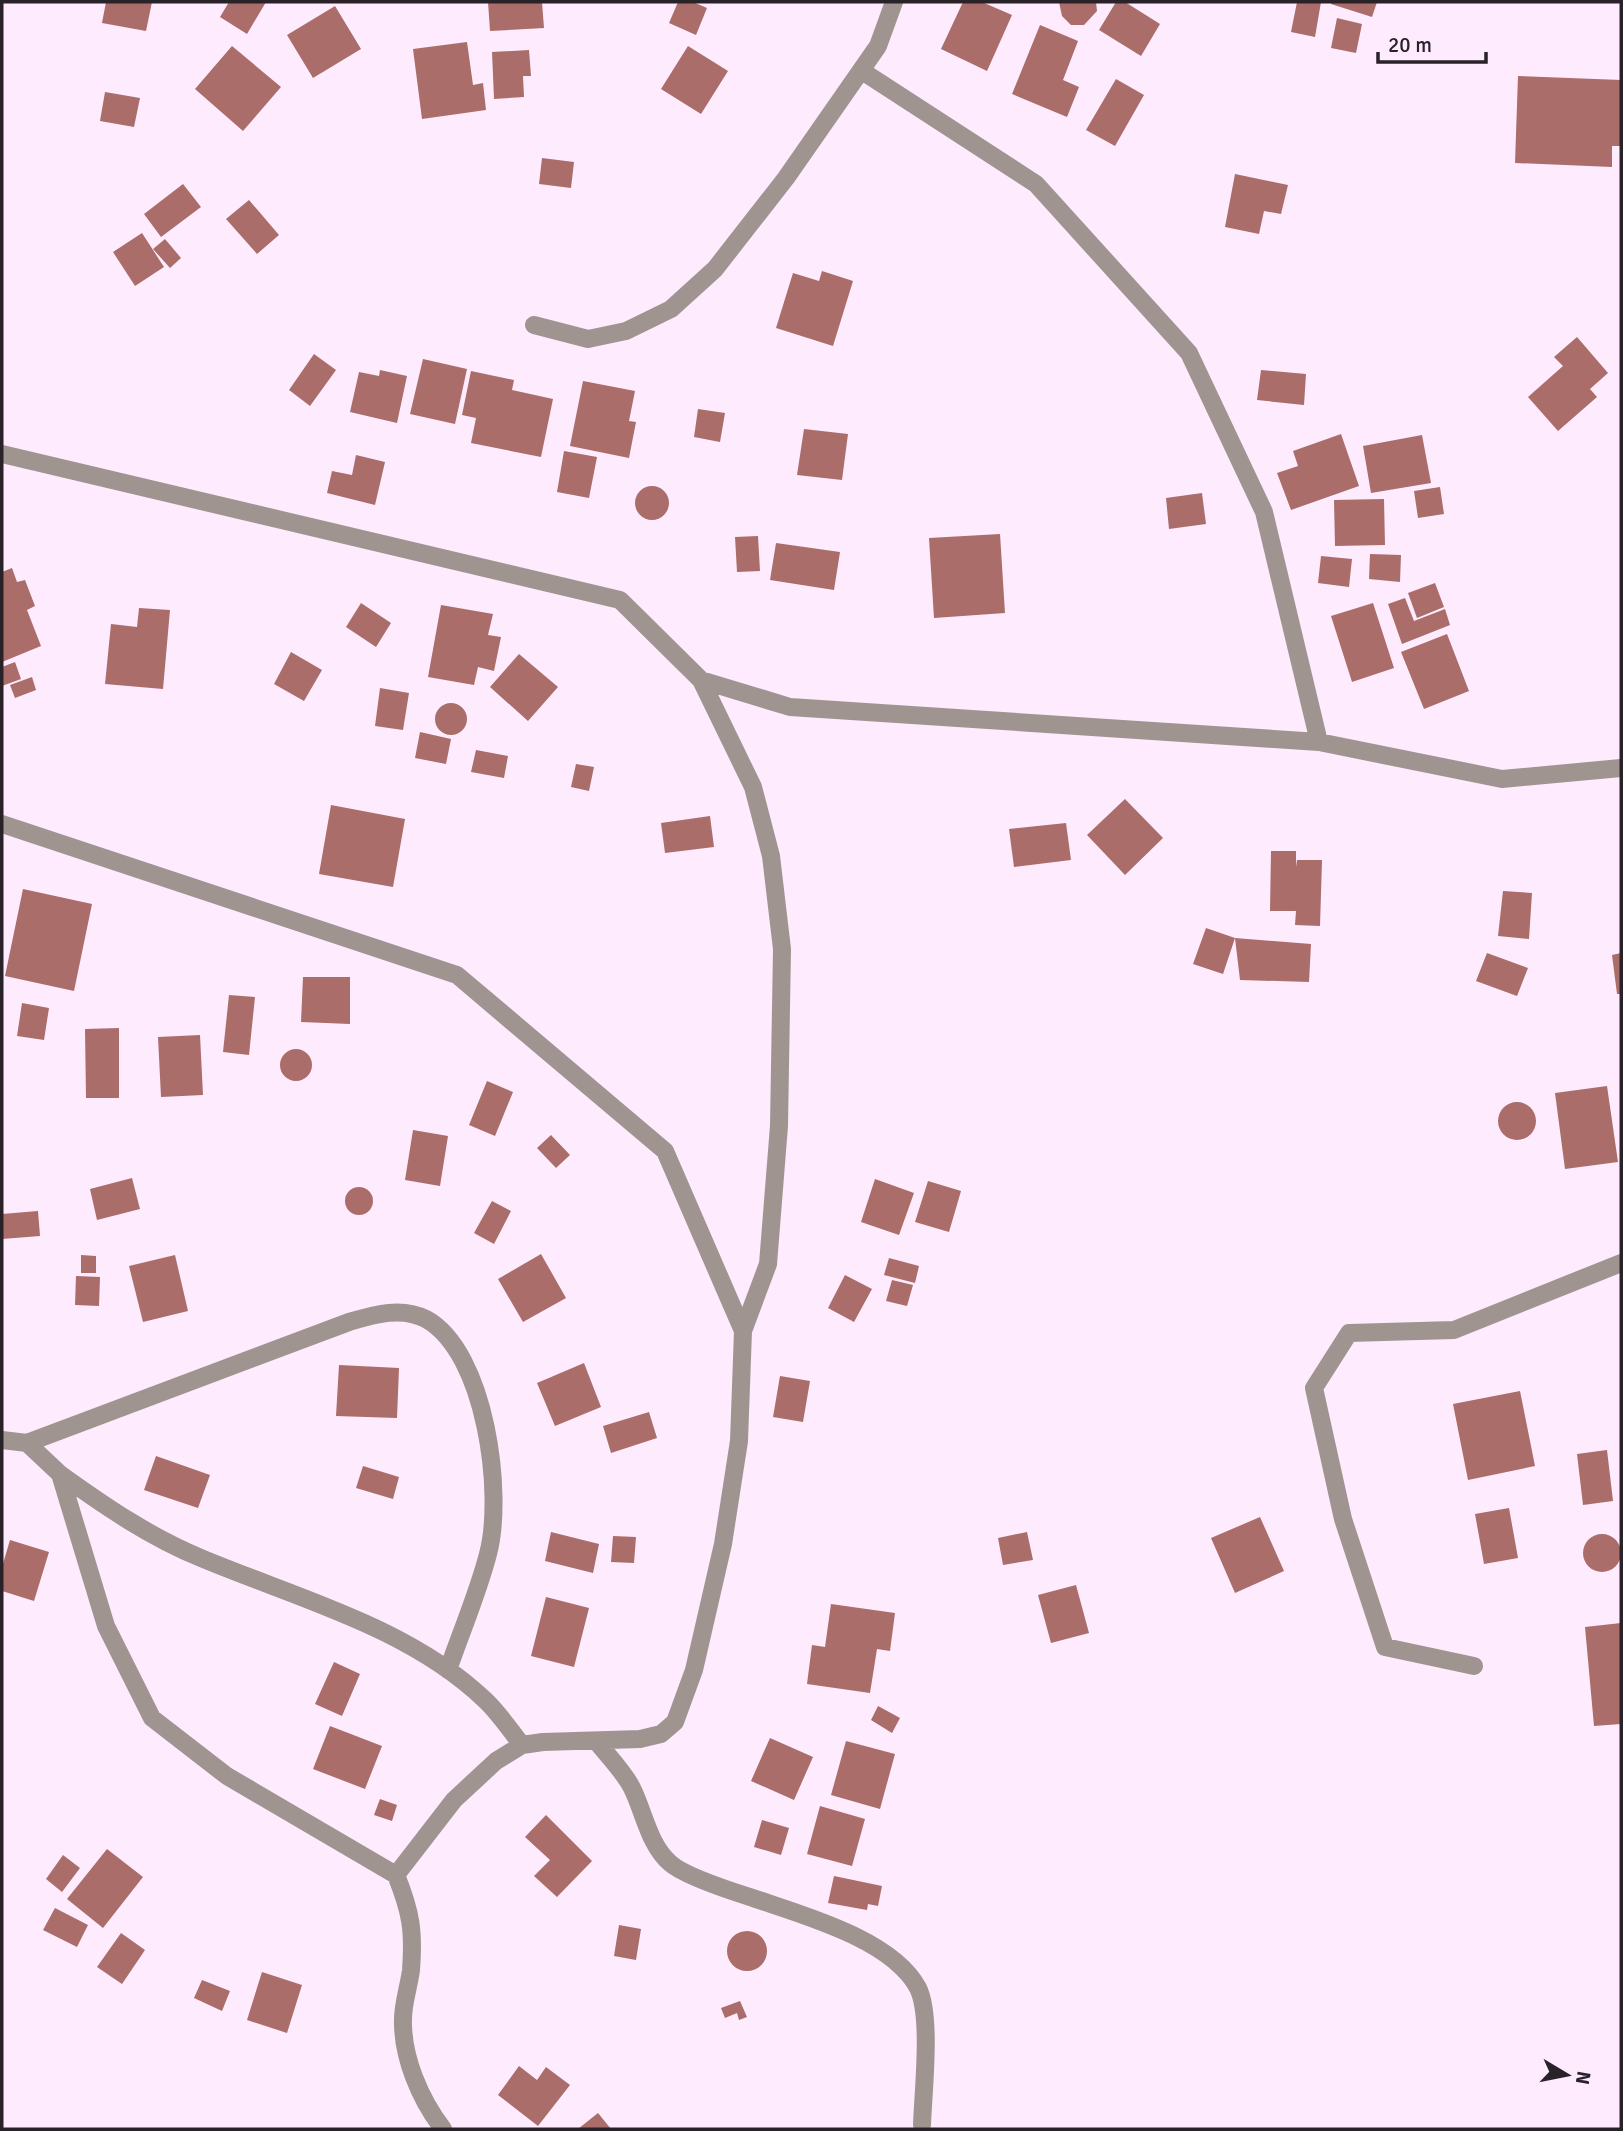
<svg xmlns="http://www.w3.org/2000/svg" width="1623" height="2131" viewBox="0 0 1623 2131" font-family="Signika,sans-serif">
  <rect width="100%" height="100%" fill="#feebfe"/>
  <path fill="#aa6d6a" d="M106,2H152L146,31L102,23Z
    M229,2H266L247,34L220,17Z
    M488,2H542L544,28L490,31Z
    M678,2H693L707,8L696,35L669,23Z
    M963,2H982L1012,15L987,71L941,49Z
    M1059,2H1096L1097,11L1084,25H1071L1062,16Z
    M1116,2H1125L1160,24L1141,56L1099,30Z
    M1297,2H1321L1315,37L1291,32Z
    M1331,2H1377L1372,17L1331,4Z
    M335,6L361,49L313,78L287,35Z
    M1337,18L1362,24L1356,53L1331,48Z
    M1040,25L1078,41L1063,80L1079,87L1067,117L1012,94Z
    M467,42L473,85L483,83L486,110L422,119L413,49Z
    M232,46L281,87L243,131L195,89Z
    M688,46L728,71L701,114L661,89Z
    M529,50L531,76H523L524,97L494,99L492,52Z
    M1518,76L1621,80V146H1612V167L1515,163Z
    M1116,79L1144,95L1115,146L1086,130Z
    M105,92L140,98L134,127L100,121Z
    M542,158L574,162L571,188L539,184Z
    M1235,174L1288,185L1281,214L1264,211L1259,234L1225,227Z
    M183,184L201,207L161,237L144,214Z
    M249,200L279,235L257,254L226,219Z
    M142,233L164,267L135,286L113,252Z
    M165,239L181,258L170,268L153,249Z
    M822,271L853,281L833,346L776,328L793,273L819,281Z
    M1577,337L1608,373L1590,389L1597,397L1558,431L1528,397L1563,366L1554,357Z
    M314,354L336,370L310,406L289,390Z
    M423,359L467,369L455,424L410,414Z
    M380,370L407,376L397,423L350,412L359,372L379,376Z
    M1261,370L1306,374L1304,405L1257,400Z
    M471,371L514,380L512,390L553,399L541,457L471,443L476,418L462,415Z
    M583,381L635,391L629,421L636,422L629,458L570,446Z
    M698,409L725,413L720,442L694,437Z
    M804,429L848,434L842,480L797,475Z
    M1341,434L1359,486L1291,510L1277,473L1298,466L1293,451Z
    M1422,435L1431,483L1371,493L1363,446Z
    M564,451L597,457L589,498L557,492Z
    M356,455L385,462L375,505L327,493L332,471L352,475Z
    M635 503a17 17 0 1 1 34 0a17 17 0 1 1-34 0Z
    M1440,487L1444,514L1418,518L1414,491Z
    M1202,493L1206,524L1169,529L1166,498Z
    M1384,499L1385,545L1335,546L1334,500Z
    M1000,534L1005,613L934,618L929,538Z
    M758,536L760,571L737,572L735,537Z
    M776,543L840,552L834,590L770,580Z
    M1370,554L1401,555L1400,582L1369,579Z
    M1321,556L1352,559L1349,587L1318,583Z
    M12,568L17,582L25,580L35,606L27,610L41,646L2,662V572Z
    M1435,583L1444,607L1417,618L1408,593Z
    M1405,598L1414,621L1445,609L1450,625L1402,644L1388,604Z
    M361,603L391,623L376,647L346,627Z
    M1373,603L1394,668L1352,682L1331,616Z
    M441,605L493,614L488,635L501,637L494,671L478,667L474,685L428,677Z
    M139,608L170,610L163,689L105,684L111,624L137,627Z
    M1447,634L1469,691L1424,709L1401,652Z
    M291,652L322,670L304,701L274,684Z
    M519,654L558,687L528,721L490,687Z
    M15,662L21,679L2,686V667Z
    M32,677L36,690L15,698L10,685Z
    M380,688L409,693L403,730L375,726Z
    M435 719a16 16 0 1 1 32 0a16 16 0 1 1-32 0Z
    M420,732L451,739L446,764L415,758Z
    M476,750L508,756L504,778L471,772Z
    M576,764L594,767L589,791L571,787Z
    M1125,799L1163,838L1125,875L1087,835Z
    M331,805L405,819L393,887L319,874Z
    M710,816L714,847L665,853L661,823Z
    M1066,823L1071,860L1014,867L1009,829Z
    M1271,851H1296V867L1297,860H1322L1320,926L1295,925L1296,911H1270Z
    M23,889L92,904L74,991L5,976Z
    M1503,891L1532,893L1529,939L1498,936Z
    M1206,928L1235,938L1223,974L1193,964Z
    M1235,938L1311,944L1309,982L1240,980Z
    M1487,953L1528,968L1517,996L1476,981Z
    M1621,953V994H1617L1612,955Z
    M303,977H350V1024L301,1022Z
    M229,995L255,997L249,1055L223,1052Z
    M22,1003L49,1008L44,1040L17,1036Z
    M119,1028V1098H86L85,1029Z
    M200,1035L203,1095L161,1097L158,1037Z
    M280 1065a16 16 0 1 1 32 0a16 16 0 1 1-32 0Z
    M487,1081L513,1092L495,1136L469,1125Z
    M1607,1086L1618,1162L1565,1169L1555,1093Z
    M1498 1121a19 19 0 1 1 38 0a19 19 0 1 1-38 0Z
    M413,1130L448,1136L440,1186L405,1180Z
    M551,1135L570,1155L556,1168L537,1148Z
    M132,1178L140,1209L97,1220L90,1189Z
    M875,1179L914,1193L899,1235L861,1222Z
    M928,1181L961,1191L949,1232L915,1222Z
    M345 1201a14 14 0 1 1 28 0a14 14 0 1 1-28 0Z
    M492,1201L511,1211L494,1244L474,1233Z
    M38,1211L40,1236L2,1239V1214Z
    M541,1254L566,1298L523,1322L498,1279Z
    M81,1255L96,1256V1273H81Z
    M175,1255L188,1311L143,1322L129,1266Z
    M889,1258L919,1266L915,1283L884,1275Z
    M845,1275L872,1289L854,1322L828,1308Z
    M76,1276L100,1277L99,1306L75,1305Z
    M892,1280L913,1285L907,1306L886,1301Z
    M584,1363L601,1407L555,1426L537,1383Z
    M339,1365L399,1368L397,1418L336,1416Z
    M780,1376L810,1381L803,1422L773,1417Z
    M1520,1391L1535,1466L1468,1480L1453,1404Z
    M649,1412L657,1438L611,1453L603,1426Z
    M1607,1450L1613,1501L1583,1505L1577,1454Z
    M156,1456L210,1475L198,1508L144,1490Z
    M363,1466L399,1477L393,1499L356,1488Z
    M1509,1508L1518,1558L1484,1564L1475,1514Z
    M1260,1517L1284,1571L1235,1593L1211,1538Z
    M551,1532L599,1544L593,1573L545,1561Z
    M1027,1532L1033,1560L1003,1565L998,1538Z
    M1583 1553a19 19 0 1 1 38 0a19 19 0 1 1-38 0Z
    M613,1536L636,1537L634,1563L611,1562Z
    M10,1540L49,1552L34,1601L2,1591V1567Z
    M1076,1585L1089,1633L1051,1643L1038,1595Z
    M546,1597L589,1608L574,1667L531,1656Z
    M831,1604L895,1613L890,1651L877,1649L870,1693L807,1684L812,1645L825,1647Z
    M1621,1623V1724L1594,1726L1585,1627Z
    M334,1662L360,1674L342,1716L315,1704Z
    M878,1706L900,1718L892,1733L871,1720Z
    M330,1726L382,1746L365,1789L313,1769Z
    M770,1738L813,1757L794,1800L751,1781Z
    M846,1741L895,1754L880,1809L831,1795Z
    M380,1799L397,1805L392,1821L374,1815Z
    M820,1806L865,1819L852,1866L807,1854Z
    M546,1815L592,1861L557,1897L534,1876L550,1860L525,1837Z
    M762,1820L789,1828L781,1855L754,1847Z
    M107,1849L143,1877L103,1928L67,1899Z
    M63,1855L80,1868L62,1892L46,1879Z
    M834,1876L882,1886L878,1906L868,1904L867,1910L828,1903Z
    M55,1908L88,1925L77,1947L43,1930Z
    M619,1925L641,1929L636,1960L614,1956Z
    M727 1951a20 20 0 1 1 40 0a20 20 0 1 1-40 0Z
    M121,1933L145,1950L122,1984L97,1967Z
    M262,1972L302,1985L287,2033L247,2020Z
    M202,1980L230,1991L222,2011L194,1998Z
    M740,2001L747,2017L739,2020L737,2013L725,2018L721,2008Z
    M519,2066L537,2080L546,2067L570,2085L538,2126L498,2095Z
    M598,2113L611,2129H578Z"/>
  <g fill="none" stroke-linecap="round" stroke-linejoin="round">
    <path stroke="#a09491" stroke-width="18" d="M862,71L1036,184L1189,353L1264,512L1319,742
      M534,325L588,339L626,331L671,309L715,269L786,178L878,46L894,2
      M2,454L620,600L701,680L790,707L1319,742L1502,779L1621,768
      M2,824L457,975L665,1151L743,1331
      M2,1440L27,1443L60,1474L106,1626L152,1718L227,1776L396,1875
      M27,1443L349,1322C373,1315 401,1306 426,1319C486,1352 504,1494 488,1554C478,1593 461,1632 448,1670
      M60,1474C106,1507 150,1537 201,1558C296,1598 409,1627 485,1700C499,1713 510,1730 522,1745
      M1474,1666L1385,1647L1343,1519L1314,1388L1349,1333L1454,1330L1621,1263
      M597,1742C608,1756 624,1772 632,1788C644,1812 649,1845 670,1863C684,1876 734,1892 753,1898C802,1915 892,1939 918,1988C932,2016 923,2092 922,2125
      M443,2129C420,2099 402,2057 403,2019C403,2003 409,1986 411,1970C414,1931 411,1912 396,1875L454,1800L496,1761L522,1745L543,1742L640,1739L661,1734L675,1722L694,1670L723,1544L739,1441L743,1331L768,1264L779,1126L782,949L771,856L753,787L701,680"/>
  </g>
  <rect width="1623" height="2131" fill="none" stroke="#292229" stroke-width="7"/>
  <g transform="translate(1567 2075) rotate(100)" stroke="#feebfe" stroke-width="5" paint-order="stroke">
  <path d="M0-5L12 26L0 18L-12 26Z" fill="#292229"/>
  <text y="-10" font-size="19" font-weight="bold" text-anchor="middle" fill="#292229">N</text>
  </g>
  <path d="M1378 52v10h108v-10" fill="none" stroke="#292229" stroke-width="3.5"/>
  <text x="1388" y="52" font-size="21" fill="#292229" stroke="#feebfe" stroke-width="5" paint-order="stroke">20 m</text>
</svg>
